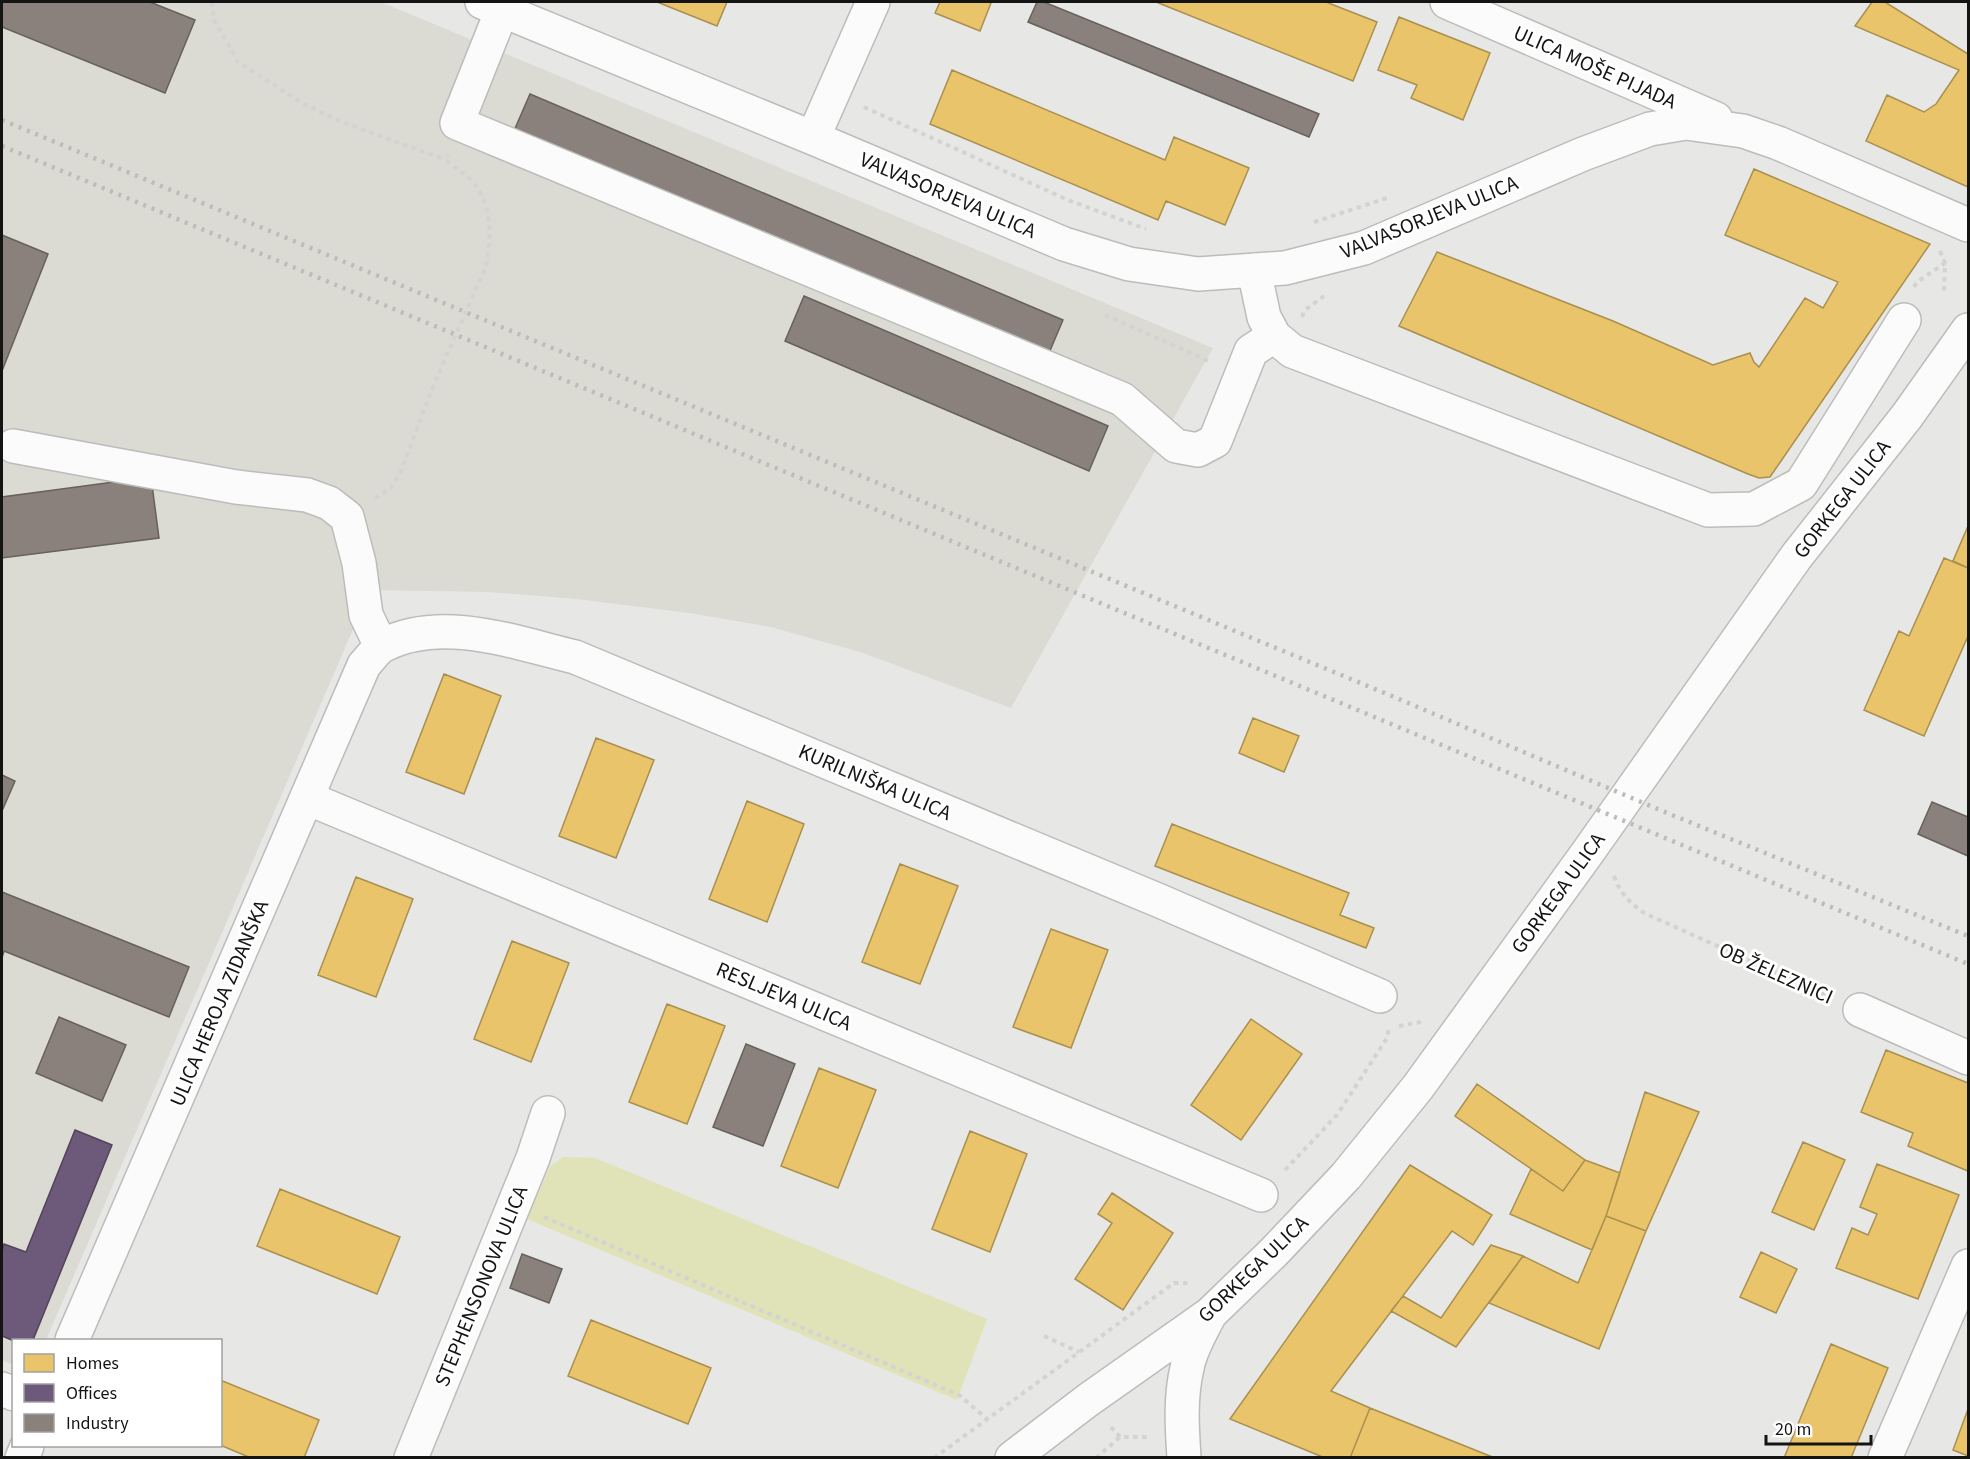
<svg xmlns="http://www.w3.org/2000/svg" width="1970" height="1459" viewBox="0 0 1970 1459" font-family="'Source Sans 3',sans-serif">
  <rect width="100%" height="100%" fill="#e7e7e5"/>
  <path fill="#dbdbd4" d="M2,2H381L1213,348L1011,708L863,653L771,627L689,613L576,599L488,592L370,590L46,1340H14L13,1365L2,1360Z"/>
  <path fill="#e0e3b7" d="M564,1157L595,1158L987,1319L957,1400L527,1219L550,1166Z"/>
  <path fill="#e9c46a" stroke="#a99050" stroke-width="1.5" d="M657,2H727L717,26Z
    M940,2H988L991,3L980,31L935,13Z
    M1156,2H1326L1377,22L1353,81Z
    M1872,2H1885L1968,54V187L1866,141L1887,95L1924,112L1936,104L1959,70L1855,26Z
    M1399,17L1490,53L1463,120L1411,98L1417,85L1378,70Z
    M952,70L1165,160L1174,137L1249,168L1225,225L1166,201L1158,220L930,124Z
    M1754,169L1930,244L1770,477L1759,478L1748,474L1399,326L1437,252L1613,321L1713,365L1750,353L1754,362L1759,367L1805,298L1823,308L1838,282L1725,235Z
    M1968,526V568L1953,561Z
    M1944,558L1968,568V636L1924,736L1864,710L1899,631L1909,636Z
    M444,674L501,696L464,794L406,772Z
    M1253,718L1299,736L1284,772L1239,753Z
    M596,738L654,760L616,858L559,836Z
    M747,801L804,824L767,922L709,899Z
    M1172,824L1349,893L1340,915L1374,928L1366,948L1155,866Z
    M900,864L958,886L920,984L862,962Z
    M356,877L413,899L376,997L318,975Z
    M1051,929L1108,950L1071,1048L1013,1027Z
    M512,941L569,963L531,1062L474,1039Z
    M667,1004L725,1026L687,1124L629,1102Z
    M1251,1019L1302,1054L1241,1140L1191,1105Z
    M1886,1050L1968,1083V1171L1908,1146L1913,1133L1861,1112Z
    M819,1068L876,1090L838,1188L781,1166Z
    M1477,1084L1585,1160L1563,1191L1455,1116Z
    M1645,1092L1699,1112L1646,1231L1606,1216Z
    M970,1131L1027,1154L990,1252L932,1229Z
    M1803,1142L1845,1160L1814,1230L1772,1212Z
    M1585,1160L1620,1173L1606,1216L1592,1250L1510,1214L1531,1169L1563,1191Z
    M1877,1164L1959,1195L1918,1299L1836,1268L1852,1228L1868,1235L1877,1214L1860,1207Z
    M1410,1165L1492,1215L1473,1245L1452,1231L1331,1391L1370,1408L1350,1458H1325L1230,1419Z
    M280,1189L400,1237L377,1294L257,1246Z
    M1112,1193L1173,1233L1123,1310L1075,1279L1112,1223L1098,1214Z
    M1606,1216L1646,1231L1599,1349L1489,1303L1523,1256L1578,1283Z
    M1491,1245L1523,1256L1456,1347L1391,1311L1403,1296L1441,1318Z
    M1761,1252L1797,1269L1776,1313L1740,1297Z
    M591,1320L711,1368L688,1424L568,1376Z
    M1831,1344L1888,1368L1851,1458H1784Z
    M220,1380L319,1420L304,1458H251L220,1445Z
    M1370,1408L1495,1458H1350Z
    M1968,1409V1456L1953,1450Z"/>
  <path fill="#6d597a" stroke="#52455b" stroke-width="1.5" d="M75,1130L112,1145L33,1340L14,1341L2,1336V1251L4,1244L26,1252Z"/>
  <path fill="#8a817c" stroke="#67615c" stroke-width="1.5" d="M2,2H150L195,20L165,93L2,27Z
    M1037,2H1044L1319,114L1309,137L1028,22Z
    M530,94L1063,320L1046,360L513,133Z
    M2,235L48,254L2,371Z
    M804,296L1108,426L1089,471L785,341Z
    M151,477L159,538L2,558V497Z
    M2,775L15,781L2,811Z
    M1932,802L1968,817V856L1918,834Z
    M2,892L189,967L169,1017L4,951L2,958Z
    M59,1017L126,1045L102,1101L36,1073Z
    M746,1044L795,1064L763,1146L713,1127Z
    M522,1254L562,1269L549,1303L510,1288Z"/>
  <g fill="none" stroke-linecap="round" stroke-linejoin="round">
    <defs>
      <path id="minor" d="M482,2L813,138L1064,244L1129,264L1198,274L1285,268L1364,248L1583,154L1650,129L1686,123L1743,131L1778,143L1968,225
        M1447,2L1716,119
        M502,10L457,123L1122,399L1176,446L1198,450L1215,441L1251,351L1274,336
        M813,138L873,2
        M1254,270L1264,317L1274,336L1292,351L1708,510L1754,509L1801,484L1904,320
        M13,446L236,487L307,495L329,503L347,517L359,563L366,615L381,646
        M307,798L1261,1195
        M1860,1010L1968,1058
        M72,1340L364,665C370,659 376,649 384,645C442,615 516,643 575,657L1160,901L1380,996
        M2,1389L14,1394
        M22,1458L27,1446
        M411,1458L533,1158L548,1113
        M1012,1458L1088,1400L1210,1314L1274,1252L1346,1176L1418,1087L1588,852L1796,557L1907,416L1968,330
        M1184,1458C1182,1428 1180,1398 1187,1368C1190,1350 1201,1332 1209,1316
        M1885,1458L1968,1266"/>
    </defs>
    <use href="#minor" stroke="#bcbdbb" stroke-width="36"/>
    <path stroke="#d3d3d2" stroke-width="4" stroke-dasharray="4.5 4.5" stroke-linecap="butt" d="M212,2L214,20L238,62L302,103L337,120L446,160
      M864,107L1068,200L1146,229
      M1314,222L1387,198
      M1940,251L1945,263L1944,294
      M1914,287L1917,282L1945,263
      M1105,315L1211,362
      M1302,317L1305,310L1324,296
      M375,498L391,488L401,471L432,389L486,266C491,238 493,209 475,185C468,175 455,168 446,160L448,155
      M1614,876C1620,893 1630,903 1644,913L1831,997
      M1399,1026L1421,1022
      M1285,1170L1337,1115L1387,1038L1389,1028
      M544,1217L959,1395L987,1419
      M1044,1336L1079,1352
      M1111,1427L1120,1437
      M934,1458L1174,1283H1192
      M1096,1458L1120,1437H1148"/>
    <use href="#minor" stroke="#fbfbfb" stroke-width="33"/>
    <path stroke="#bcbcbb" stroke-width="4.5" stroke-dasharray="3 6" stroke-linecap="butt" d="M2,120L1387,694L1660,810L1968,936
      M2,146L1968,964"/>
  </g>
  <g text-anchor="middle" stroke-width="6" stroke-linejoin="round" paint-order="stroke">
    <g font-size="21" fill="#141513" stroke="#fff">
      <text transform="translate(1595 67) rotate(24)" y="7">ULICA MOŠE PIJADA</text>
      <text transform="translate(948 195) rotate(23)" y="7">VALVASORJEVA ULICA</text>
      <text transform="translate(1429 217) rotate(-22)" y="7">VALVASORJEVA ULICA</text>
      <text transform="translate(1842 499) rotate(-52)" y="7">GORKEGA ULICA</text>
      <text transform="translate(875 782) rotate(23)" y="7">KURILNIŠKA ULICA</text>
      <text transform="translate(1558 893) rotate(-54)" y="7">GORKEGA ULICA</text>
      <text transform="translate(1776 973) rotate(24)" y="7">OB ŽELEZNICI</text>
      <text transform="translate(784 996) rotate(23)" y="7">RESLJEVA ULICA</text>
      <text transform="translate(219 1003) rotate(-67)" y="7">ULICA HEROJA ZIDANŠKA</text>
      <text transform="translate(1253 1269) rotate(-44)" y="7">GORKEGA ULICA</text>
      <text transform="translate(481 1286) rotate(-68)" y="7">STEPHENSONOVA ULICA</text>
    </g>
  </g>
  <rect width="1970" height="1459" fill="none" stroke="#141513" stroke-width="6"/>
  <rect x="12" y="1339" width="210" height="108" fill="#ffffff" stroke="#a1a1a1" stroke-width="1.5"/>
  <rect x="24" y="1354" width="30" height="18" fill="#e9c46a" stroke="#a1a1a1" stroke-width="1.5"/>
  <text x="66" y="1369" font-size="18" fill="#141513">Homes</text>
  <rect x="24" y="1384" width="30" height="18" fill="#6d597a" stroke="#a1a1a1" stroke-width="1.5"/>
  <text x="66" y="1399" font-size="18" fill="#141513">Offices</text>
  <rect x="24" y="1414" width="30" height="18" fill="#8a817c" stroke="#a1a1a1" stroke-width="1.5"/>
  <text x="66" y="1429" font-size="18" fill="#141513">Industry</text>
  <path d="M1766 1435v9h105v-9" fill="none" stroke="#141513" stroke-width="3"/>
  <text x="1775" y="1435" font-size="18" fill="#141513" stroke="#ffffff" stroke-width="4.5" paint-order="stroke">20 m</text>
</svg>
